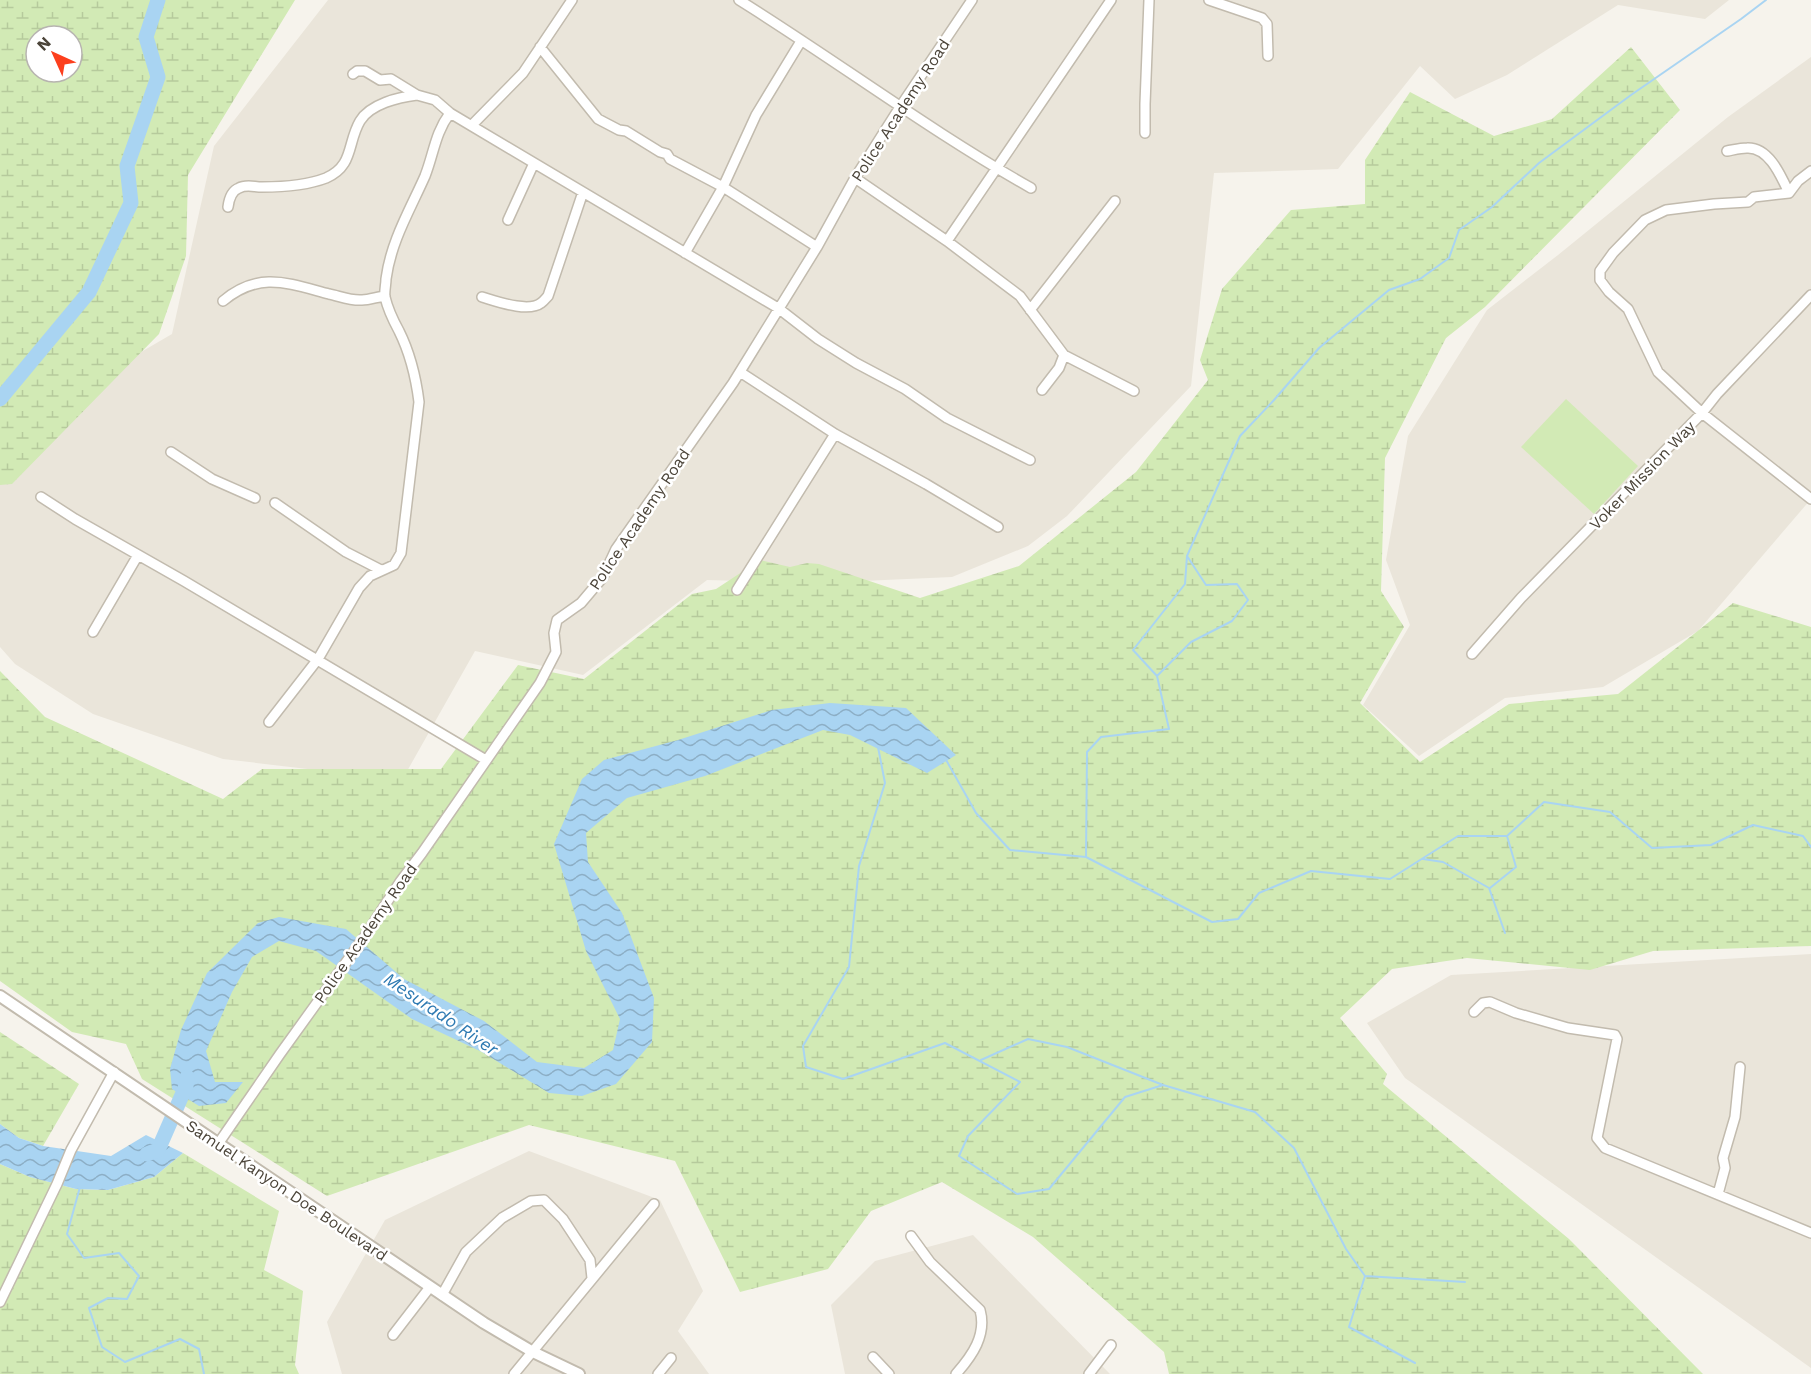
<svg xmlns="http://www.w3.org/2000/svg" width="1811" height="1374" viewBox="0 0 1811 1374" font-family="'Work Sans',sans-serif">
  <defs>
    <pattern id="wetland-marsh" width="20" height="14" patternUnits="userSpaceOnUse" patternTransform="scale(1.5)"><rect width="20" height="14" fill="#d2eab5"/><path d="M1 5h8M5 5V1M11 12h8M15 12V8" fill="none" stroke="#b6ca9c"/></pattern>
    <pattern id="water-waves" width="16" height="10" patternUnits="userSpaceOnUse" patternTransform="scale(1.5)"><rect width="16" height="10" fill="#a9d4f2"/><path d="M0 5q4-4 8 0t8 0" fill="none" stroke="#8caec5"/></pattern>
  </defs>
  <rect width="100%" height="100%" fill="#f6f3ec"/>
  <path fill="#eae5da" d="M328,0H1729L1705,19L1618,5L1507,75L1455,99L1420,66L1338,169L1214,173L1191,386L1067,516L1028,546L952,577L817,583L707,580L583,675L475,651L402,780L223,759L93,714L15,664L0,647V467L81,387L172,334L214,146Z
    M1811,57V499L1698,631L1603,687L1505,698L1419,756L1363,705L1410,625L1386,560L1408,436L1487,310L1558,255L1728,117Z
    M1811,954V1368L1405,1078L1367,1023L1451,975Z
    M529,1151L660,1200L703,1291L678,1331L709,1374H342L327,1322L385,1220Z
    M973,1235L1110,1374H845L831,1305L875,1261Z"/>
  <path fill="#d2eab5" d="M1566,399L1638,466L1594,514L1521,447Z"/>
  <path fill="url(#wetland-marsh)" fill-rule="evenodd" d="M0,0H295L188,175L186,256L159,334L12,484L0,485ZM36,36H72V72H36Z
    M1631,47L1680,110L1485,307L1446,338L1385,458L1381,591L1404,627L1360,703L1420,762L1509,704L1618,694L1733,603L1811,627V946L1653,951L1590,970L1467,958L1392,969L1340,1018L1387,1074L1383,1084L1569,1239L1703,1374H1169L1164,1352L1033,1237L942,1182L871,1211L828,1269L740,1292L675,1161L529,1125L327,1196L142,1079L126,1044L72,1032L0,981V671L45,717L223,799L262,769H441L518,665L584,679L692,594L716,589L760,560L790,567L807,563L819,564L920,598L1019,566L1136,472L1208,380L1200,360L1222,289L1291,210L1365,204V160L1410,92L1494,136L1552,119Z
    M0,1032L79,1084L43,1146L19,1138L0,1124Z
    M183,1153L279,1211L264,1270L303,1291L295,1365L299,1374H0V1164L30,1177L76,1189L108,1190L154,1177Z"/>
  <path fill="url(#water-waves)" d="M830,703L906,708L956,755L927,773L850,735L823,730L705,776L627,798L586,833L588,862L622,913L654,998L652,1042L616,1084L582,1096L549,1093L482,1052L412,1019L316,951L279,941L252,957L232,992L206,1051L215,1082H243L226,1103L199,1106L172,1089L170,1069L181,1030L207,973L258,923L279,917L346,929L404,979L484,1021L537,1062L584,1068L613,1050L620,1019L586,951L554,844L582,779L604,760L678,740L772,710Z
    M0,1124L19,1138L43,1146L111,1156L146,1135L183,1153L154,1177L108,1190L76,1189L30,1177L0,1164Z"/>
  <g fill="none" stroke-linecap="round" stroke-linejoin="round">
    <path stroke="#a9d4f2" stroke-width="2" d="M1157,676L1191,642L1232,621L1248,600L1237,584L1206,585L1187,556
      M878,747L885,783L859,866L849,967L803,1046L806,1067L843,1079L945,1043L1020,1082L968,1136L959,1156L1017,1194L1049,1189L1125,1097L1163,1085L1255,1112L1294,1148L1346,1249L1365,1276L1465,1282
      M945,758L976,813L1010,850L1086,857L1212,922L1238,919L1259,893L1311,871L1390,879L1458,836H1507L1544,802L1610,812L1652,848L1711,845L1753,825L1803,836L1811,847
      M1086,857L1087,752L1101,737L1169,729L1157,676L1133,650L1185,584L1187,556L1240,436L1274,400L1319,348L1389,290L1420,279L1449,258L1459,230L1492,207L1539,163L1631,95L1741,19L1766,0
      M1423,859L1443,862L1489,888L1505,933
      M1490,888L1516,867L1507,836
      M981,1060L1028,1039L1067,1047L1163,1085
      M80,1187L67,1234L84,1258L119,1253L139,1276L127,1299L108,1298L89,1308L102,1347L125,1362L180,1339L199,1349L204,1374
      M1365,1276L1349,1327L1415,1363"/>
    <path stroke="#a9d4f2" stroke-width="15" d="M0,399L89,292L131,203L127,166L158,77L146,37L158,0
      M147,1154L158,1150L186,1086L187,1077"/>
    <defs>
      <path id="minor" d="M739,0C837,61 930,131 1031,188
        M1209,0L1262,18L1267,24L1268,56
        M540,47L598,119L619,130L626,131L660,152L667,154L670,159L723,187L817,247
        M353,74L357,71H365L380,80L391,79L417,95L435,100L450,113L778,308L818,339L856,363L905,389L947,418L1030,460
        M472,125L523,73L572,0
        M1145,133V104L1149,0
        M1727,151C1733,150 1740,148 1747,148C1769,147 1781,176 1789,193
        M1811,171L1798,181L1789,193L1754,197L1748,202L1714,204L1666,210L1645,220L1613,253L1600,271V280L1609,292L1628,309L1658,372L1702,413L1811,499
        M855,178L947,241L1020,296L1064,355L1059,368L1042,390
        M228,207C229,199 231,191 239,188C246,184 254,187 262,187C281,187 308,185 326,178C354,166 347,143 360,121C370,104 399,97 417,95
        M508,220L534,163
        M947,241L1111,0
        M685,253L723,187L756,115L801,41
        M482,297C496,301 528,313 541,303C544,301 546,298 548,296L583,192
        M223,301C259,271 287,283 329,294C339,296 351,301 362,300C369,300 377,297 385,296
        M1030,310L1115,201
        M1064,355L1134,391
        M740,372L835,434L926,484L998,527
        M171,452L212,479L255,498
        M41,497L75,519L184,581L486,760
        M275,503L346,552L381,570
        M737,590L835,434
        M93,632L138,555
        M1472,654L1521,598L1702,413L1717,394L1811,295
        M269,722L318,659L359,588L370,576L394,565L401,553L419,402C416,378 410,353 399,331C393,320 388,310 385,297C384,292 386,285 386,279C391,241 410,210 425,176C434,153 435,133 450,113
        M1474,1012L1483,1003L1490,1002L1516,1013L1568,1028L1615,1035L1617,1039L1597,1138L1605,1148L1811,1233
        M218,1144L280,1054L365,936L400,882L422,853L540,683L556,652L554,633L557,620L581,603L603,577L616,549L733,383L817,247L855,178L900,107L972,0
        M1718,1194L1725,1168L1723,1158L1735,1117L1740,1067
        M911,1236L930,1262L980,1310C987,1335 972,1356 956,1374
        M442,1295L466,1252L502,1218L531,1201L544,1200L563,1219L590,1260L592,1278
        M0,1302L57,1184L71,1150L114,1072
        M393,1335L430,1287
        M873,1357L889,1374
        M514,1374L654,1204
        M658,1374L671,1358
        M1089,1374L1111,1345"/>
      <path id="tertiary" d="M0,996L484,1323L533,1352L579,1374"/>
    </defs>
    <use href="#minor" stroke="#c2bbae" stroke-width="12"/>
    <use href="#tertiary" stroke="#c2bbae" stroke-width="14"/>
    <use href="#minor" stroke="#fff" stroke-width="9"/>
    <use href="#tertiary" stroke="#fff" stroke-width="10"/>
  </g>
  <g text-anchor="middle" stroke-width="5" stroke-linejoin="round" paint-order="stroke">
    <g font-size="16" fill="#4b4439" stroke="#fff">
      <text transform="translate(900 110) rotate(-57)" y="6">Police Academy Road</text>
      <text transform="translate(1642 475) rotate(-46)" y="6">Voker Mission Way</text>
      <text transform="translate(639 519) rotate(-56)" y="6">Police Academy Road</text>
      <text transform="translate(365 933) rotate(-55)" y="6">Police Academy Road</text>
      <text transform="translate(287 1190) rotate(34)" y="6">Samuel Kanyon Doe Boulevard</text>
    </g>
    <g font-size="18" font-style="italic" fill="#2e7ab2" stroke="#fff">
      <text transform="translate(441 1014) rotate(34)" y="6">Mesurado River</text>
    </g>
  </g>
  <g transform="translate(54 54) rotate(315)"><circle r="28" fill="#ffffff" stroke="#b7b4b0" stroke-width="1.5"/>
  <path d="M0-4.5L10 22L0 15L-10 22Z" fill="#fc3f1d"/>
  <text y="-9" font-size="16" font-weight="bold" text-anchor="middle" fill="#4b4439">N</text>
  </g>
</svg>
